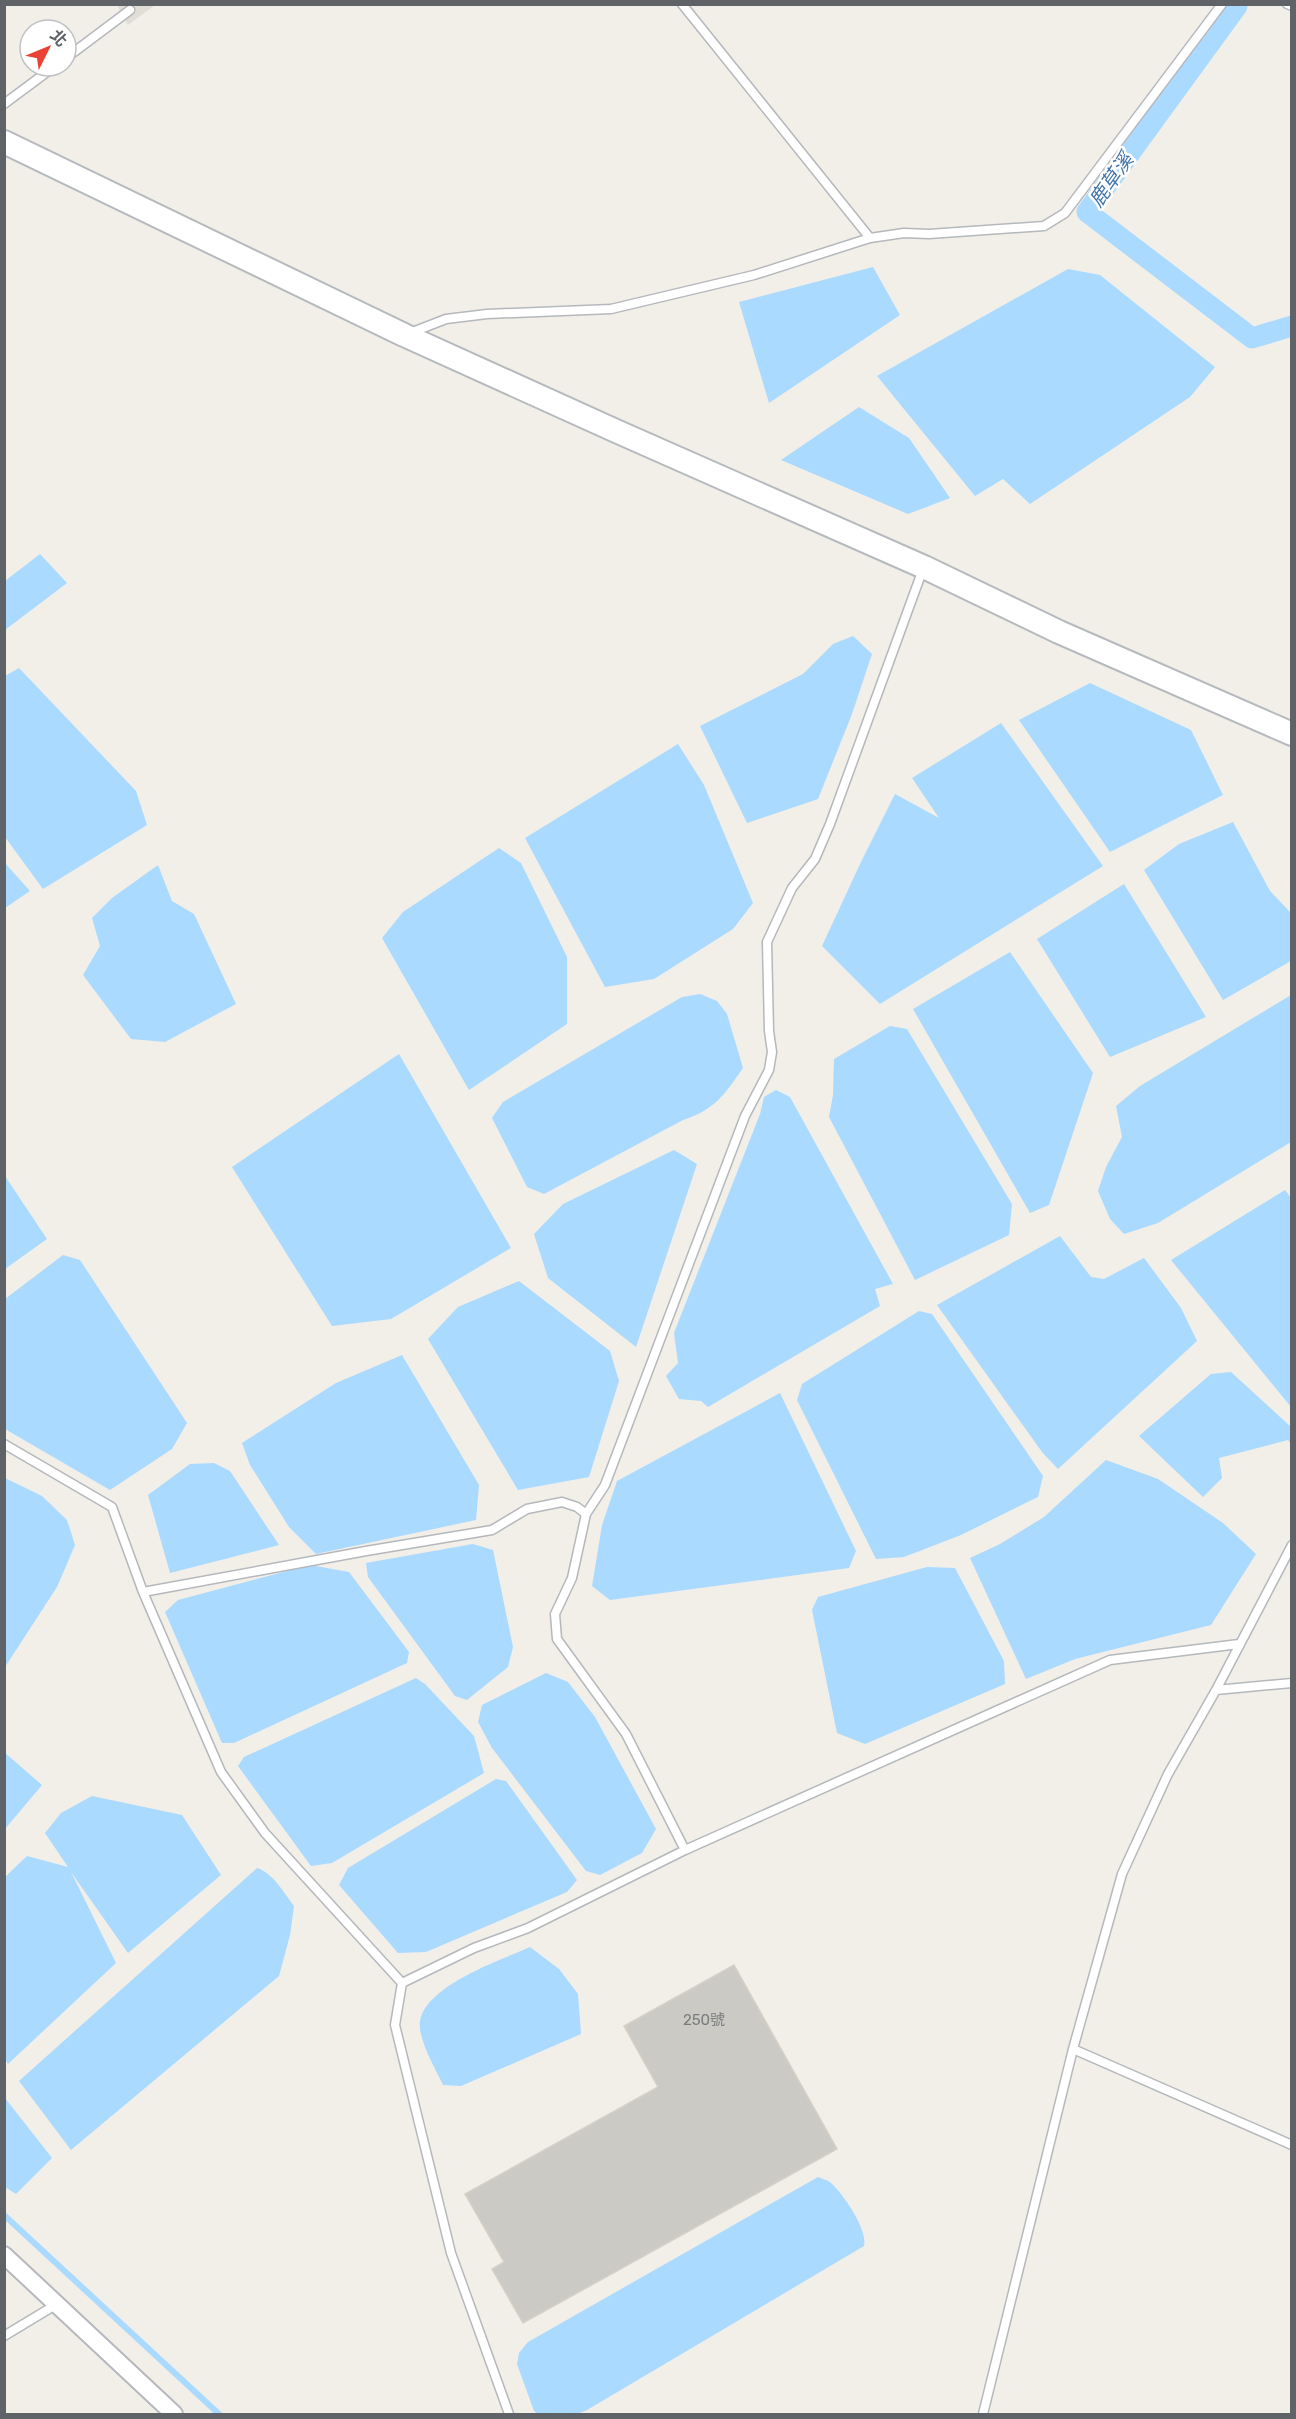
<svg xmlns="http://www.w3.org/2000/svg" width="1296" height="2419" viewBox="0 0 1296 2419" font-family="Rubik,'Noto Sans TC',sans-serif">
  <rect width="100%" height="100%" fill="#f1efe8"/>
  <path fill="#e1ded6" d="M117,5H155L128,25Z"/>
  <path fill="#aadaff" d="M873,267L900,315L769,403L739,302Z
    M1068,269L1100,275L1215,367L1190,397L1030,504L1003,479L975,496L877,376Z
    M859,407L909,438L950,498L908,514L781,460Z
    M40,554L67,583L5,630V581Z
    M853,636L872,654L852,714L818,799L747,823L700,726L803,674L833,644Z
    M19,668L136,791L147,825L43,889L5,837V676Z
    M1090,683L1191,730L1223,795L1110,852L1019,720Z
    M1001,723L1103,866L880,1004L822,946L861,862L895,794L939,818L912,778Z
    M678,744L704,785L753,903L733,929L654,979L605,987L525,838Z
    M1233,822L1270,891L1291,913V961L1223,1000L1144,870L1179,844Z
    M499,848L521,863L567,957V1024L469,1090L382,938L403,912Z
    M5,863L30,891L5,908Z
    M158,865L172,901L194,914L236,1004L165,1042L131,1039L83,975L100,946L92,918L112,898Z
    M1124,884L1206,1017L1110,1057L1037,939Z
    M1010,952L1093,1073L1049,1205L1030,1213L913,1009Z
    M700,994L717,1001L727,1014L743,1068C724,1095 716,1109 683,1120L544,1194L527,1187L492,1118L503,1102L682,997Z
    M1291,995V1142L1158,1223L1124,1234L1110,1219L1098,1191L1106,1167L1122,1137L1116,1106L1140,1086Z
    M890,1026L907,1029L1012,1204L1009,1235L915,1280L829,1117L833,1095L834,1059Z
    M399,1054L511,1248L391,1319L332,1326L232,1167Z
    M776,1090L790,1097L893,1284L875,1289L880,1306L708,1407L701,1401L679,1399L666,1376L678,1363L674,1333L760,1114L764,1097Z
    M674,1150L697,1164L636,1347L548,1278L534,1234L563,1204Z
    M5,1176L47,1239L5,1269H4Z
    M1285,1190L1292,1199L1291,1407L1171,1260Z
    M1060,1236L1091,1277L1104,1279L1144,1258L1181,1308L1197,1341L1058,1469L1042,1452L937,1305Z
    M63,1255L80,1260L187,1423L172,1449L110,1490L5,1429V1299Z
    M519,1281L610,1351L619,1381L589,1477L518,1490L428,1339L458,1307Z
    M919,1311L932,1314L1043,1476L1038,1497L961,1535L904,1557L876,1559L797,1400L802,1384Z
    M402,1355L479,1485L476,1520L316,1554L289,1527L250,1465L242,1443L336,1383Z
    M1231,1372L1291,1427V1444L1288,1440L1219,1458L1222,1478L1203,1497L1139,1436L1211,1374Z
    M780,1393L856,1551L849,1568L610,1600L592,1586L602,1525L617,1481Z
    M1106,1460L1158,1479L1223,1523L1256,1554L1211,1625L1075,1659L1026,1679L970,1558L1000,1544L1044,1517Z
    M214,1463L230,1471L279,1545L170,1573L148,1495L190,1464Z
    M5,1478L42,1496L67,1520L75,1545L57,1587L5,1667Z
    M473,1544L493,1550L513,1647L508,1667L467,1700L455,1696L368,1577L366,1563Z
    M310,1565L349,1572L409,1652L407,1663L234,1743H222L165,1612L178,1600Z
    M927,1567L955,1568L1004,1661L1005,1684L865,1744L837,1733L812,1610L818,1597Z
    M546,1673L568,1682L595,1717L656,1829L642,1853L600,1875L586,1871L492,1748L478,1722L482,1705Z
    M416,1678L425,1684L474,1736L484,1773L332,1863L311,1866L238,1766L244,1757Z
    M4,1752L42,1785L5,1829H4Z
    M496,1779L506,1781L577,1880L567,1892L426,1952L398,1953L339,1885L348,1868Z
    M92,1796L182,1815L221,1875L128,1953L71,1872L116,1963L8,2064L4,2057L5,1877L27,1856L68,1867L45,1833L61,1813Z
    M257,1868C273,1873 284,1893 294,1906L290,1935L279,1976L71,2150L19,2081Z
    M530,1947L559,1969L578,1994L581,2034L461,2086L443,2085C435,2068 423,2048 420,2029C415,1988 502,1960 530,1947Z
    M5,2098L52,2158L16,2194L5,2187Z
    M818,2177C822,2179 828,2180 831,2183C844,2195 868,2230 864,2246L587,2410L577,2414H538L534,2411L517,2364L519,2353L528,2342Z"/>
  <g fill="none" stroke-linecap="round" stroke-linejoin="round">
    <path stroke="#aadaff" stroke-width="6" d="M4,2215L219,2414"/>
    <path stroke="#aadaff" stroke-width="21" d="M1237,6L1087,212L1252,338L1292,326"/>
  </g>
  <path fill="#cccac5" stroke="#d6d1c6" stroke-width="1.5" d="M734,1965L837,2149L523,2323L492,2269L504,2262L465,2194L658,2087L624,2026Z"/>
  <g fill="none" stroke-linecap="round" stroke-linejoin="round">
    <defs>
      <path id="lane" d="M682,4L870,238
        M1287,4L1292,6
        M66,58L130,10
        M4,104L55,66
        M410,333L446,319L487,314L611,309L754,275L870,238L904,233L929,234L1044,226L1065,213L1222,4
        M4,1444L112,1507L143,1592L221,1772L265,1833L402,1983L395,2025L451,2253L509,2414
        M586,1514L605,1485L745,1116L769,1070L772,1052L769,1031L767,942L792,888L815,859L830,824L923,569
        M143,1592L366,1551L492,1530L527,1509L562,1502L577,1507L586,1514L572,1578L555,1614L557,1639L626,1734L685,1850
        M1216,1690L1292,1545
        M402,1983L474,1948L528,1928L685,1850L1110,1660L1239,1644
        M1073,2049L1292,2145
        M4,2336L57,2304
        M983,2414L1073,2049L1122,1874L1168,1774L1216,1690L1292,1683"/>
      <path id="street" d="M4,2255L174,2414"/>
      <path id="secondary" d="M4,142L404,335L616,431L924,567L1059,632L1292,734"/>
    </defs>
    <use href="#lane" stroke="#b5b8bc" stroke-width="11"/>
    <use href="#street" stroke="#b5b8bc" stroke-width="20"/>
    <use href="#secondary" stroke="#b6babf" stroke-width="26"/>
    <use href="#lane" stroke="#fff" stroke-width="8"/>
    <use href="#street" stroke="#fff" stroke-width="16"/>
    <use href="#secondary" stroke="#fff" stroke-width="22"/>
  </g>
  <g text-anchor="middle" stroke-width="5" stroke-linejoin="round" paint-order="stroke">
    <g font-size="15" fill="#7a7d7f">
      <text x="704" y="2025">250號</text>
    </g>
    <g font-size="20" font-style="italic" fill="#4174aa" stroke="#fff">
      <text transform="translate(1111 180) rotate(-55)" y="7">鹿草溪</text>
    </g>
  </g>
  <rect width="1296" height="2419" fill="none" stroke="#5f6368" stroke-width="12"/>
  <g transform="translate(48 48) rotate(47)"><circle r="28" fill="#ffffff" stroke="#bfc1c3" stroke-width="1.5"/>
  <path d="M0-4.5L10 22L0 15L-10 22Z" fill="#ea4335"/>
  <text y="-9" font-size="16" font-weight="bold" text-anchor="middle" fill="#5f6368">北</text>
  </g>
</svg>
